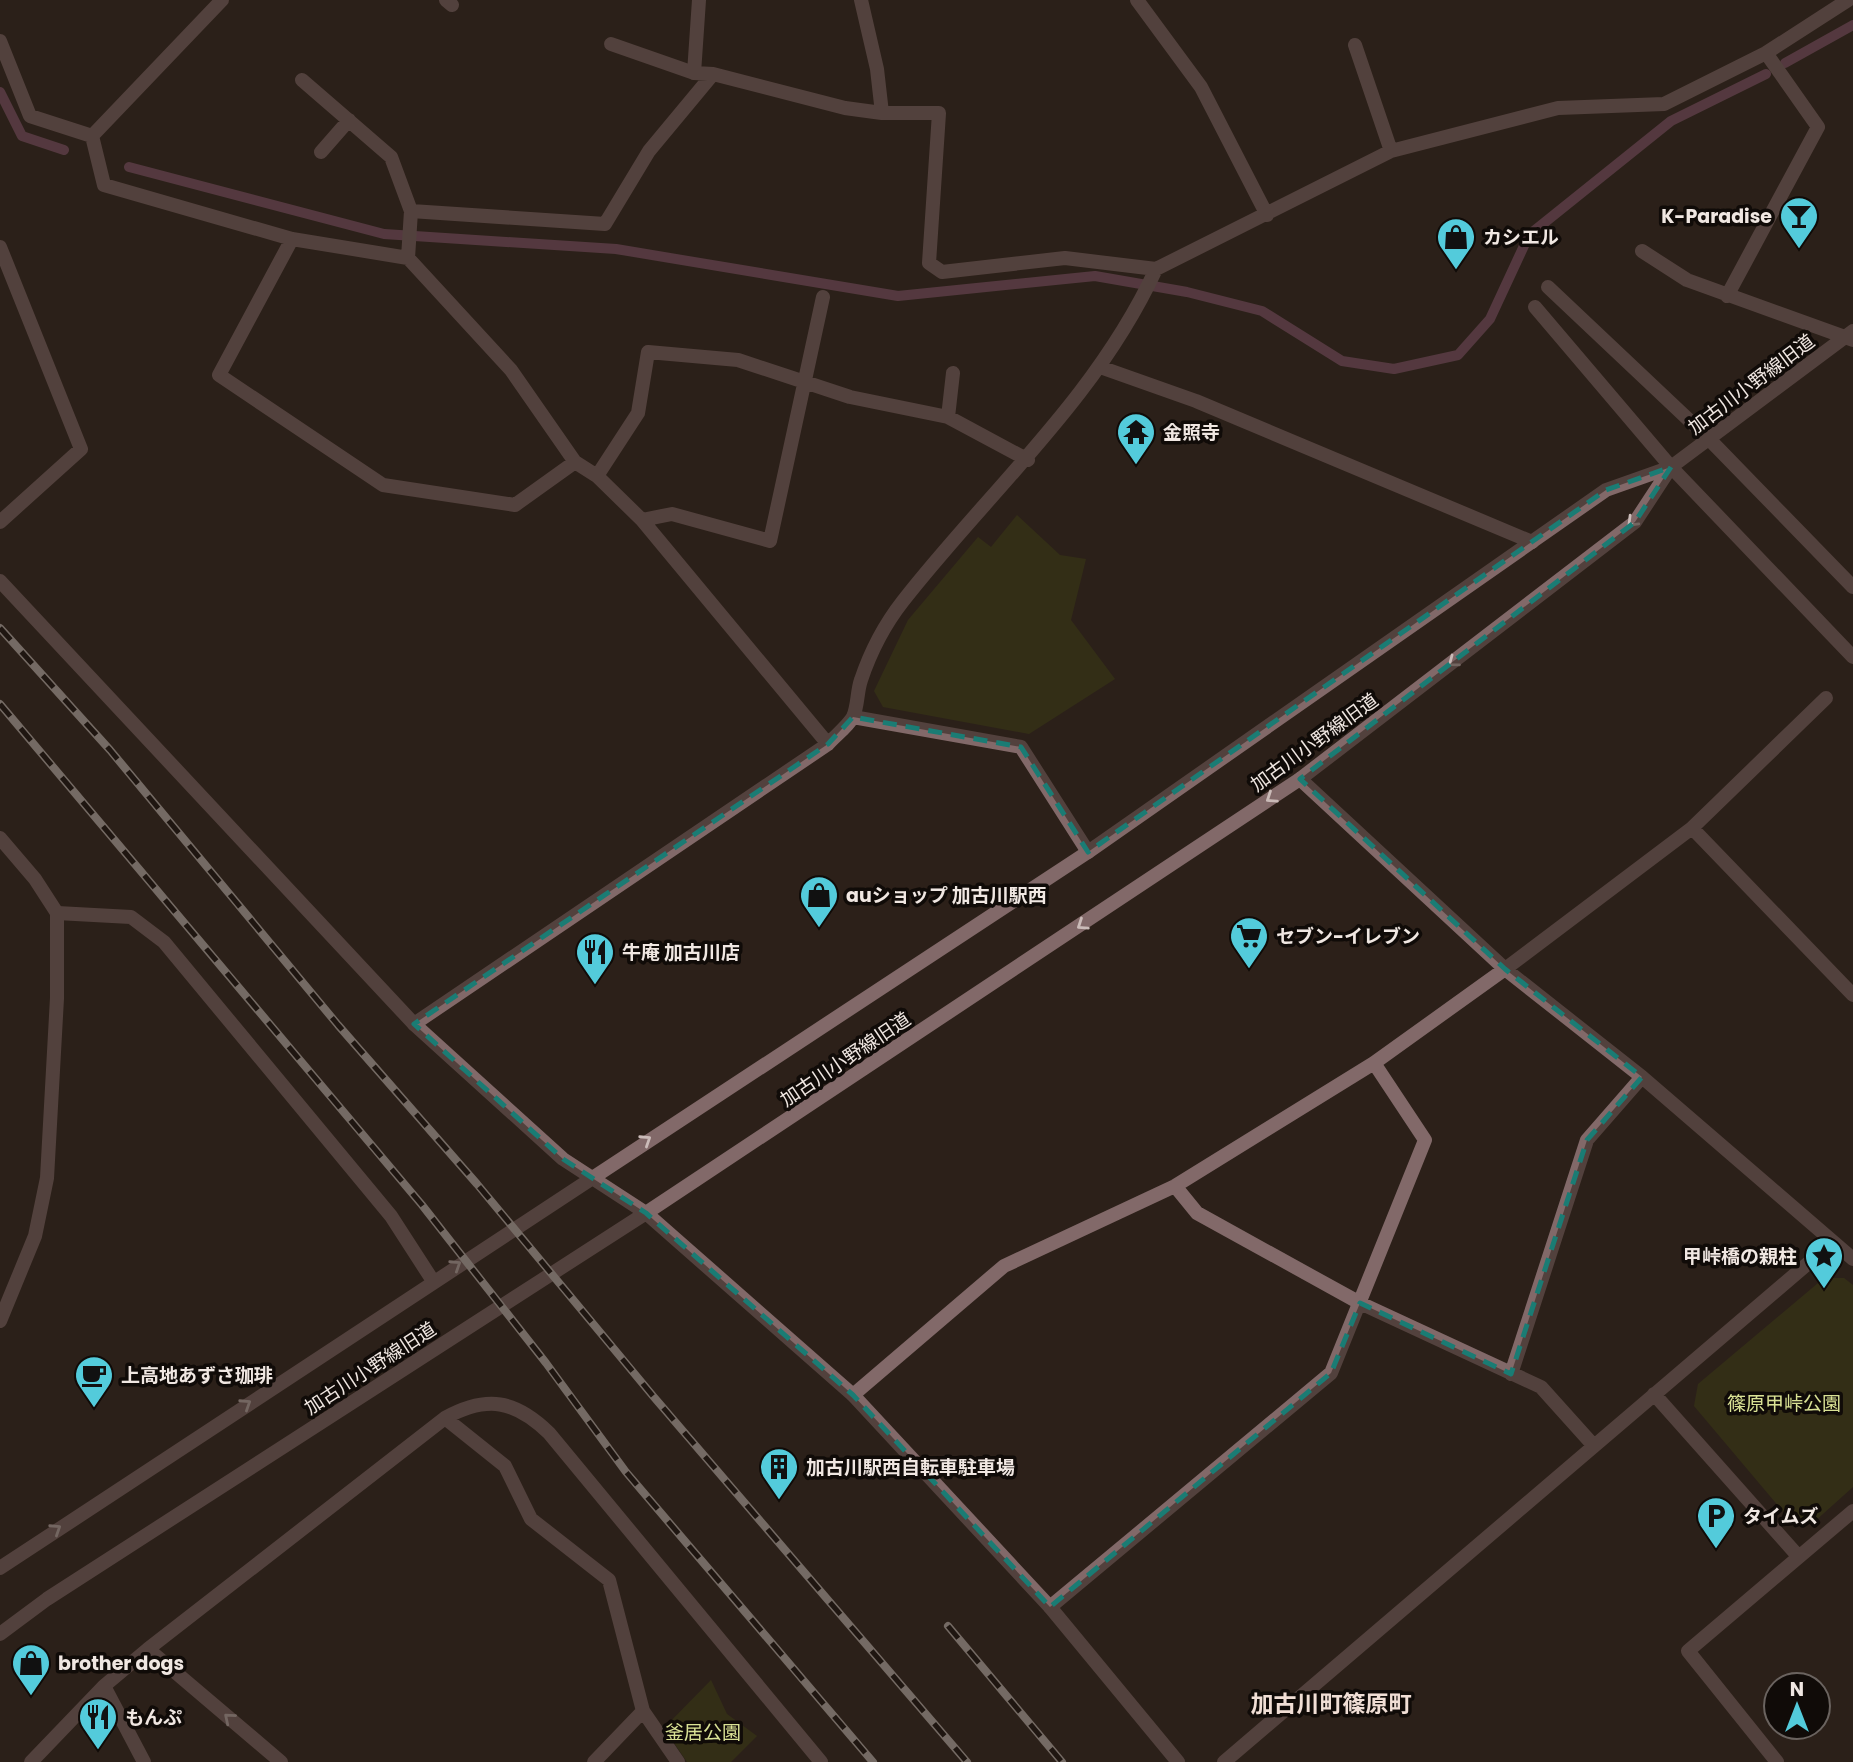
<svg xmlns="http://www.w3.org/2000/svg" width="1853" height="1762" viewBox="0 0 1853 1762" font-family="Poppins,'Noto Sans JP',sans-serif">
  <rect width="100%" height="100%" fill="#2c2019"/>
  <path fill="#3c3f13" d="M1017,515L1060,555L1086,559L1071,620L1115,679L1029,734L883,707L874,691L908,620L978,537L991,547Z
    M1824,1278H1844L1853,1285V1487L1814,1522L1791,1521L1694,1406L1698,1384Z
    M711,1680L727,1714L757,1736L731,1762H687L664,1728Z"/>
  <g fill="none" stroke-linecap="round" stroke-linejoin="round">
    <path stroke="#85566e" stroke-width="10" d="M1785,63L1853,25
      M0,92L22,136L64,150
      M129,167L384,234L616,249L898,296L1095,276L1187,292L1262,311L1342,361L1394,369L1458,355L1490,319L1529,235L1671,121L1766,74"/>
    <path stroke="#826969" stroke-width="14" d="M611,44L694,73"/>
    <path stroke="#826969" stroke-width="14" d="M446,0L452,5
      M699,0L694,73L713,74L845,108L882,113H939L929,263L942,272L1065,258L1156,269L1391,151L1558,108L1664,104L1766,53L1848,0
      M861,0L877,69L882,113
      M1137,0L1201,87L1267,215
      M0,41L30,116L92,136
      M1355,45L1391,151
      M302,80L391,157L411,211L408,258
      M92,136L104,185L292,239L408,258L511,370L575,462L597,476L642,520L828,744
      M92,136L222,0
      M321,152L349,120
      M411,211L605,224L649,151L713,74
      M292,239L219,375L383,485L515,505L575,462
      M0,247L81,449L0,522
      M1642,251L1687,280L1853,340
      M1727,296L1818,127L1766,53
      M1100,367L1196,401L1532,542
      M948,417L953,373
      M597,476L638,413L648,352L738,360L850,397L948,417L1028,460
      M642,520L672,514L770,541L823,297
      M853,717L1021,747L1088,852
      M1300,779L1505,969L1642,1077L1853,1259
      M1692,828L1853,995
      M57,913L131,917L164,942L391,1216L433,1281
      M414,1024L828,744C835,736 848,726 853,717C858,706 857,691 861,680C870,653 885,624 903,601C989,491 1096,399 1156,269
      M1175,1186L1197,1213L1360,1303L1541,1387L1594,1446
      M1511,1374L1587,1140L1642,1077
      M1654,1394L1798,1556
      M853,1395L1004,1266L1175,1186L1374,1063L1505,969L1692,828L1826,698
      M445,1418L505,1466L531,1519L609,1580L643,1711L678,1762
      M1050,1607L1331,1373L1425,1140L1374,1063
      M148,1649L281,1762
      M104,1686L144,1762
      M31,1762L104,1686L148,1649L445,1418C487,1395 515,1400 549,1433L821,1762
      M594,1762L643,1711
      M1224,1762L1833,1242
      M1777,1762L1688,1651L1853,1511"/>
    <path stroke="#826969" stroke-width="14" d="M1548,287L1709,439L1853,587
      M1535,307L1671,467L1853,657
      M0,581L414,1024L563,1159L646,1213L853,1395L1050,1607L1178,1762
      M0,838L35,879L57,913V998L47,1178L35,1236L0,1321
      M0,1568L1088,852L1606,490L1671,467L1853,331
      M0,1634L47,1599L646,1213L1300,779L1635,522L1671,467"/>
    <defs>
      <path id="rail" d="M0,628L110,750L338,1025L477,1184L653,1396L967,1762
        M0,704L422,1205L546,1363L626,1472L873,1762
        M948,1626L1062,1762"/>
    </defs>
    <use href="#rail" stroke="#cdc4be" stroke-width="8"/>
    <use href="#rail" stroke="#100b08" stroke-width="5" stroke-dasharray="16" stroke-linecap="butt"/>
  </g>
  <defs><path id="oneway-chevron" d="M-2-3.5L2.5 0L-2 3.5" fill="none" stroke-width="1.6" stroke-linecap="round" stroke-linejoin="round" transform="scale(1.75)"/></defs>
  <g stroke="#cabbb8">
    <use href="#oneway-chevron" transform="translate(1632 522) rotate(135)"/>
    <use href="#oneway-chevron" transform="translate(1453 662) rotate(143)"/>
    <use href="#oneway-chevron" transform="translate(1271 798) rotate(146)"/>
    <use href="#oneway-chevron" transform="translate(1082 925) rotate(146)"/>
    <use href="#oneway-chevron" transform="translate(646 1140) rotate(-33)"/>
    <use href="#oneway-chevron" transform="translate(456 1265) rotate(-33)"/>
    <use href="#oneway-chevron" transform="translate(246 1404) rotate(-33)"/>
    <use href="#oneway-chevron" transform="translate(56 1529) rotate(-33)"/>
    <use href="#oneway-chevron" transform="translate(229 1718) rotate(-140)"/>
  </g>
  <path d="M0 0H1853V1762H0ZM1671,467L1635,522L1300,779L1505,969L1642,1077L1587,1140L1511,1374L1360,1303L1331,1373L1050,1607L853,1395L646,1213L563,1159L414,1024L828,744L853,717L1021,747L1088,852L1606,490Z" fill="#2c2019" fill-opacity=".55" fill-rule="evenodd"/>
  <path fill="none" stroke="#1a7c74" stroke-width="5" stroke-dasharray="14 9" stroke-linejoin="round" d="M1671,467L1635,522L1300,779L1505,969L1642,1077L1587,1140L1511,1374L1360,1303L1331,1373L1050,1607L853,1395L646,1213L563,1159L414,1024L828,744L853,717L1021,747L1088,852L1606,490Z"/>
  <defs>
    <symbol id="bar-pin" viewBox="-11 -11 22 30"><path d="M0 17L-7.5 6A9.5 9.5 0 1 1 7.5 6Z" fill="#53cbdb" stroke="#100b08"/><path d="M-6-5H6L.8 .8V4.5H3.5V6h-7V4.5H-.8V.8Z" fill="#111"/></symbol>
    <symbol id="shop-pin" viewBox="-11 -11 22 30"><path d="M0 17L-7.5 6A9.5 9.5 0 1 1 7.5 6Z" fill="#53cbdb" stroke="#100b08"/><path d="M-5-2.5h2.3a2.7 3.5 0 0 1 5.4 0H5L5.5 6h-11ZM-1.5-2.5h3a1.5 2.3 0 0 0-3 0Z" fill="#111"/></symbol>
    <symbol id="temple-pin" viewBox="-11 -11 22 30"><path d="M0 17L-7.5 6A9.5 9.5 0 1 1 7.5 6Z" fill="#53cbdb" stroke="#100b08"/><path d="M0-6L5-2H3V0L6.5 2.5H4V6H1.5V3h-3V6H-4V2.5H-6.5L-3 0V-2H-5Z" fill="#111"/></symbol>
    <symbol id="supermarket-pin" viewBox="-11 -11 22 30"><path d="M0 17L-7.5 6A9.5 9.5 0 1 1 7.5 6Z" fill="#53cbdb" stroke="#100b08"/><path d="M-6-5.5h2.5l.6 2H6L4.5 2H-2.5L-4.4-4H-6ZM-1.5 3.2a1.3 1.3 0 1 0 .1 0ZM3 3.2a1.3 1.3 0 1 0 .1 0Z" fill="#111"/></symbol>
    <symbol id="restaurant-pin" viewBox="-11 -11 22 30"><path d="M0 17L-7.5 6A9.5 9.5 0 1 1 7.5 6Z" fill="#53cbdb" stroke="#100b08"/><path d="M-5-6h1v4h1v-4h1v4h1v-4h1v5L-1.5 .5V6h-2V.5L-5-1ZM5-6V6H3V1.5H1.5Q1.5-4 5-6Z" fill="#111"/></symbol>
    <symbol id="sight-pin" viewBox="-11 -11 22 30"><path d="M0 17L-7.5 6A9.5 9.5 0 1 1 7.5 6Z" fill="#53cbdb" stroke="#100b08"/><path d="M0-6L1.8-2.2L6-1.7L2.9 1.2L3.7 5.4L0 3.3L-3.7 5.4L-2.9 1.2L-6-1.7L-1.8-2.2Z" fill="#111"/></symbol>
    <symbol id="cafe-pin" viewBox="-11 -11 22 30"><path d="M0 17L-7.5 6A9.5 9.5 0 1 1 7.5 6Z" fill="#53cbdb" stroke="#100b08"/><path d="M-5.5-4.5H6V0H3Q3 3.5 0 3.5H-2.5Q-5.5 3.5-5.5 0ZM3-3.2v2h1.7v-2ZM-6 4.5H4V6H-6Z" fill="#111"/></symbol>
    <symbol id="building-pin" viewBox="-11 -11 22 30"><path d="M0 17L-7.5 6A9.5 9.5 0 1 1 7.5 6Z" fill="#53cbdb" stroke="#100b08"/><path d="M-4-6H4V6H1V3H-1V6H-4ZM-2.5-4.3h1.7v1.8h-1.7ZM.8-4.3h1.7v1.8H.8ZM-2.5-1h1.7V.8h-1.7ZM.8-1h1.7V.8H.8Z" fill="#111"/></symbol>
    <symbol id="parking-pin" viewBox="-11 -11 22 30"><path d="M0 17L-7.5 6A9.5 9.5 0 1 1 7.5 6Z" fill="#53cbdb" stroke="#100b08"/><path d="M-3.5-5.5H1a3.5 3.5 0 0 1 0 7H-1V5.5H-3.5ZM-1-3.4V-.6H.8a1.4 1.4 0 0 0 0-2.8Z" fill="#111"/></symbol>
  </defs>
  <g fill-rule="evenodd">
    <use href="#bar-pin" x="1777" y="194" width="44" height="60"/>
    <use href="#shop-pin" x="1434" y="215" width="44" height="60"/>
    <use href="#temple-pin" x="1114" y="410" width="44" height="60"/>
    <use href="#shop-pin" x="797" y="873" width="44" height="60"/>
    <use href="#supermarket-pin" x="1227" y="914" width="44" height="60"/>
    <use href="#restaurant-pin" x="573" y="930" width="44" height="60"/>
    <use href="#sight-pin" x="1802" y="1234" width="44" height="60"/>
    <use href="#cafe-pin" x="72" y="1353" width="44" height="60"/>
    <use href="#building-pin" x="757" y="1445" width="44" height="60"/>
    <use href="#parking-pin" x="1694" y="1494" width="44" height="60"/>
    <use href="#shop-pin" x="9" y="1641" width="44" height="60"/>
    <use href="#restaurant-pin" x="76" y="1695" width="44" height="60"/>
  </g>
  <g text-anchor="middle" stroke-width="7" stroke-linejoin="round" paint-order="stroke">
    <g font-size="19" font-weight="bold" fill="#f0e7e2" stroke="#100b08" text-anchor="start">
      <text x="1772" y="223" text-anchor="end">K-Paradise</text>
      <text x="1483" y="244">カシエル</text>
      <text x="1163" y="439">金照寺</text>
      <text x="846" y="902">auショップ 加古川駅西</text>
      <text x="1276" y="943">セブン-イレブン</text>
      <text x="622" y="959">牛庵 加古川店</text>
      <text x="1797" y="1263" text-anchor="end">甲峠橋の親柱</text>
      <text x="121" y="1382">上高地あずさ珈琲</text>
      <text x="806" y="1474">加古川駅西自転車駐車場</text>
      <text x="1743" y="1523">タイムズ</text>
      <text x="58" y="1670">brother dogs</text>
      <text x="125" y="1724">もんぷ</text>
    </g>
    <g font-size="19" fill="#f0e7e2" stroke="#100b08">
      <text transform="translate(1751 384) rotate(-37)" y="7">加古川小野線旧道</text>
      <text transform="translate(1314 742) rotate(-36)" y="7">加古川小野線旧道</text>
      <text transform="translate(845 1059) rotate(-34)" y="7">加古川小野線旧道</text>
      <text transform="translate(370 1368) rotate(-33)" y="7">加古川小野線旧道</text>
    </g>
    <g font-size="19" fill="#dae295" stroke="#100b08">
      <text x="1784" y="1410">篠原甲峠公園</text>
      <text x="703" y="1739">釜居公園</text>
    </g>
    <g font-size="23" font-weight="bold" fill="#f0ded5" stroke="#100b08">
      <text x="1331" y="1712">加古川町篠原町</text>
    </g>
  </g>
  <g transform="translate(1797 1706)"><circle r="33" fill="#100b08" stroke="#6a635f" stroke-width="2"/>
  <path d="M0-5L12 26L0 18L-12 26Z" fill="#53cbdb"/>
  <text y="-10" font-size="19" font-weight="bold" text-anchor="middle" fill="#f0e7e2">N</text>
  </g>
</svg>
